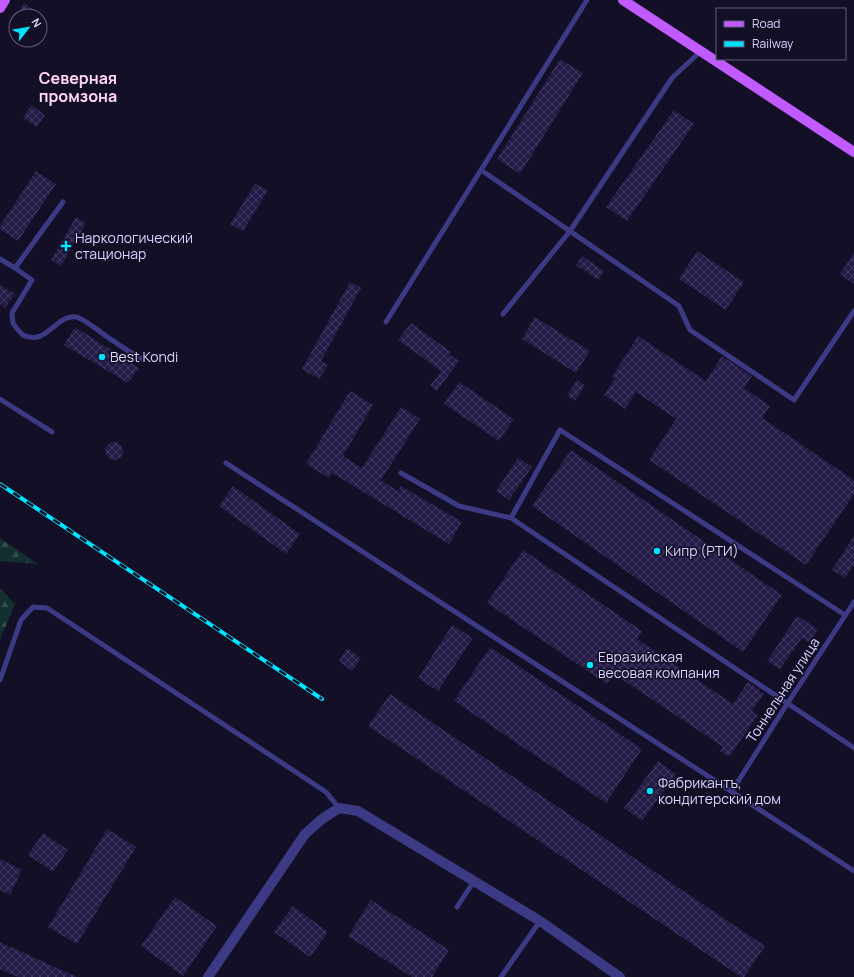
<svg xmlns="http://www.w3.org/2000/svg" width="854" height="977" viewBox="0 0 854 977" font-family="Manrope,sans-serif">
  <defs>
    <pattern id="forest-firs" width="22" height="20" patternUnits="userSpaceOnUse"><rect width="22" height="20" fill="#12302f"/><path d="M5 1l3.5 6h-7zM16 11l3.5 6h-7z" fill="#344d4e"/></pattern>
    <pattern id="building-cross-hatch" width="8" height="8" patternUnits="userSpaceOnUse"><rect width="8" height="8" fill="#241b47"/><path d="M0 0l8 8M0 8l8-8" fill="none" stroke="#433b63"/></pattern>
  </defs>
  <rect width="100%" height="100%" fill="#130f26"/>
  <path fill="url(#forest-firs)" d="M0,538L38,564L0,561Z
    M0,588L15,604L0,640Z"/>
  <path fill="url(#building-cross-hatch)" d="M24,3L42,16H29L20,10Z
    M560,59L583,73L520,174L497,159Z
    M31,105L45,115L37,127L23,118Z
    M674,110L694,124L627,221L606,207Z
    M36,171L56,184L18,241L0,229V226Z
    M255,184L268,190L243,231L230,224Z
    M76,217L86,223L61,266L51,260Z
    M697,251L744,282L726,310L679,279Z
    M854,253V284L840,274Z
    M582,256L604,271L598,280L576,265Z
    M350,282L361,288L321,361L328,365L319,379L302,369Z
    M0,285L15,294L5,308L0,304Z
    M535,317L590,351L576,373L522,339Z
    M411,323L451,352L449,354L459,361L437,391L430,386L441,371L398,340Z
    M75,327L139,368L128,383L64,345Z
    M638,336L706,381L722,356L752,376L744,388L770,406L762,418L854,480V494L806,565L649,460L676,419L636,392L625,409L604,395L615,378L612,377Z
    M577,380L585,385L575,401L567,396Z
    M459,382L514,419L499,441L444,404Z
    M350,391L373,405L343,456L362,468L401,407L420,419L381,480L398,491L401,486L462,522L449,544L332,473L329,478L306,464Z
    M105 451a9 9 0 1 1 18 0a9 9 0 1 1-18 0Z
    M571,450L782,595L743,652L532,506Z
    M518,458L532,467L509,500L496,491Z
    M233,486L300,534L286,554L219,506Z
    M854,536V565L845,578L832,570Z
    M523,550L642,631L637,639L733,704L748,682L760,690L759,691L764,694L752,711L758,715L729,757L720,751L723,747L614,674L607,684L487,603Z
    M797,616L818,629L809,642L802,638L780,669L767,661Z
    M452,625L473,638L438,691L418,678Z
    M490,647L642,749L606,803L454,701Z
    M347,648L361,658L352,671L339,661Z
    M390,694L765,946L744,977H741L368,726Z
    M658,761L676,774L642,821L624,808Z
    M107,829L136,847L77,944L48,927Z
    M43,833L68,850L53,872L28,855Z
    M0,859L22,870L10,895L0,890Z
    M175,897L217,926L183,976L141,946Z
    M371,900L449,950L432,977H412L348,936Z
    M293,906L328,932L310,957L274,932Z
    M0,942L77,977H18L0,969Z"/>
  <g fill="none" stroke-linecap="round" stroke-linejoin="round">
    <path stroke="#3d3a85" stroke-width="5" d="M481,170L679,306L690,330L794,400L854,311
      M0,259L15,268L63,202
      M15,268L32,280L12,313L13,323C16,327 19,332 23,335C46,347 56,314 76,317C84,318 106,337 115,342C124,349 134,354 144,360
      M503,314L570,231L672,78L701,51
      M386,322L587,0
      M0,399L52,432
      M226,463L854,871
      M401,473L459,506L511,518
      M845,615L560,430L511,518L854,748
      M0,680L21,620L33,607L47,608L326,792L339,808
      M732,791L787,704L854,602
      M457,907L474,881
      M501,977L540,921"/>
    <path stroke="#3d3a85" stroke-width="10" d="M208,977L305,834L322,819L339,808L358,811L540,921L620,977"/>
    <path stroke="#c25bff" stroke-width="10" d="M623,0L854,152
      M0,8L5,0"/>
    <defs>
      <path id="rail" d="M0,484L322,699"/>
    </defs>
    <use href="#rail" stroke="#00e5ff" stroke-width="4"/>
    <use href="#rail" stroke="#130f26" stroke-width="2.5" stroke-dasharray="8" stroke-linecap="butt"/>
  </g>
  <g fill="#00e5ff" stroke="#130f26" stroke-width="1.5">
    <path d="M64 240h4v4h4v4h-4v4h-4v-4h-4v-4h4z"/>
    <circle cx="102" cy="357" r="4"/>
    <circle cx="657" cy="551" r="4"/>
    <circle cx="590" cy="665" r="4"/>
    <circle cx="650" cy="791" r="4"/>
  </g>
  <g text-anchor="middle" stroke-width="3" stroke-linejoin="round" paint-order="stroke">
    <g font-size="14" fill="#d9d4ff" stroke="#130f26" text-anchor="start">
      <text x="75" y="243">Наркологический<tspan x="75" dy="16">стационар</tspan></text>
      <text x="110" y="362">Best Kondi</text>
      <text x="665" y="556">Кипр (РТИ)</text>
      <text x="598" y="662">Евразийская<tspan x="598" dy="16">весовая компания</tspan></text>
      <text x="658" y="788">Фабрикантъ,<tspan x="658" dy="16">кондитерский дом</tspan></text>
    </g>
    <g font-size="14" fill="#d9d4ff" stroke="#130f26">
      <text transform="translate(783 690) rotate(-57)" y="5">Тоннельная улица</text>
    </g>
    <g font-size="16" font-weight="bold" fill="#ffd6f0" stroke="#130f26">
      <text x="78" y="84">Северная<tspan x="78" dy="18">промзона</tspan></text>
    </g>
  </g>
  <rect x="716" y="8" width="130" height="52" fill="#130f26" stroke="#625e7d"/>
  <rect x="724" y="21" width="20" height="6" fill="#c25bff" stroke="#625e7d"/>
  <text x="752" y="28" font-size="12" fill="#d9d4ff">Road</text>
  <rect x="724" y="41" width="20" height="6" fill="#00e5ff" stroke="#625e7d"/>
  <text x="752" y="48" font-size="12" fill="#d9d4ff">Railway</text>
  <g transform="translate(28 28) rotate(59)"><circle r="19" fill="#130f26" stroke="#625e7d"/>
  <path d="M0-3L7 15L0 10L-7 15Z" fill="#00e5ff"/>
  <text y="-6" font-size="11" font-weight="bold" text-anchor="middle" fill="#d9d4ff">N</text>
  </g>
</svg>
